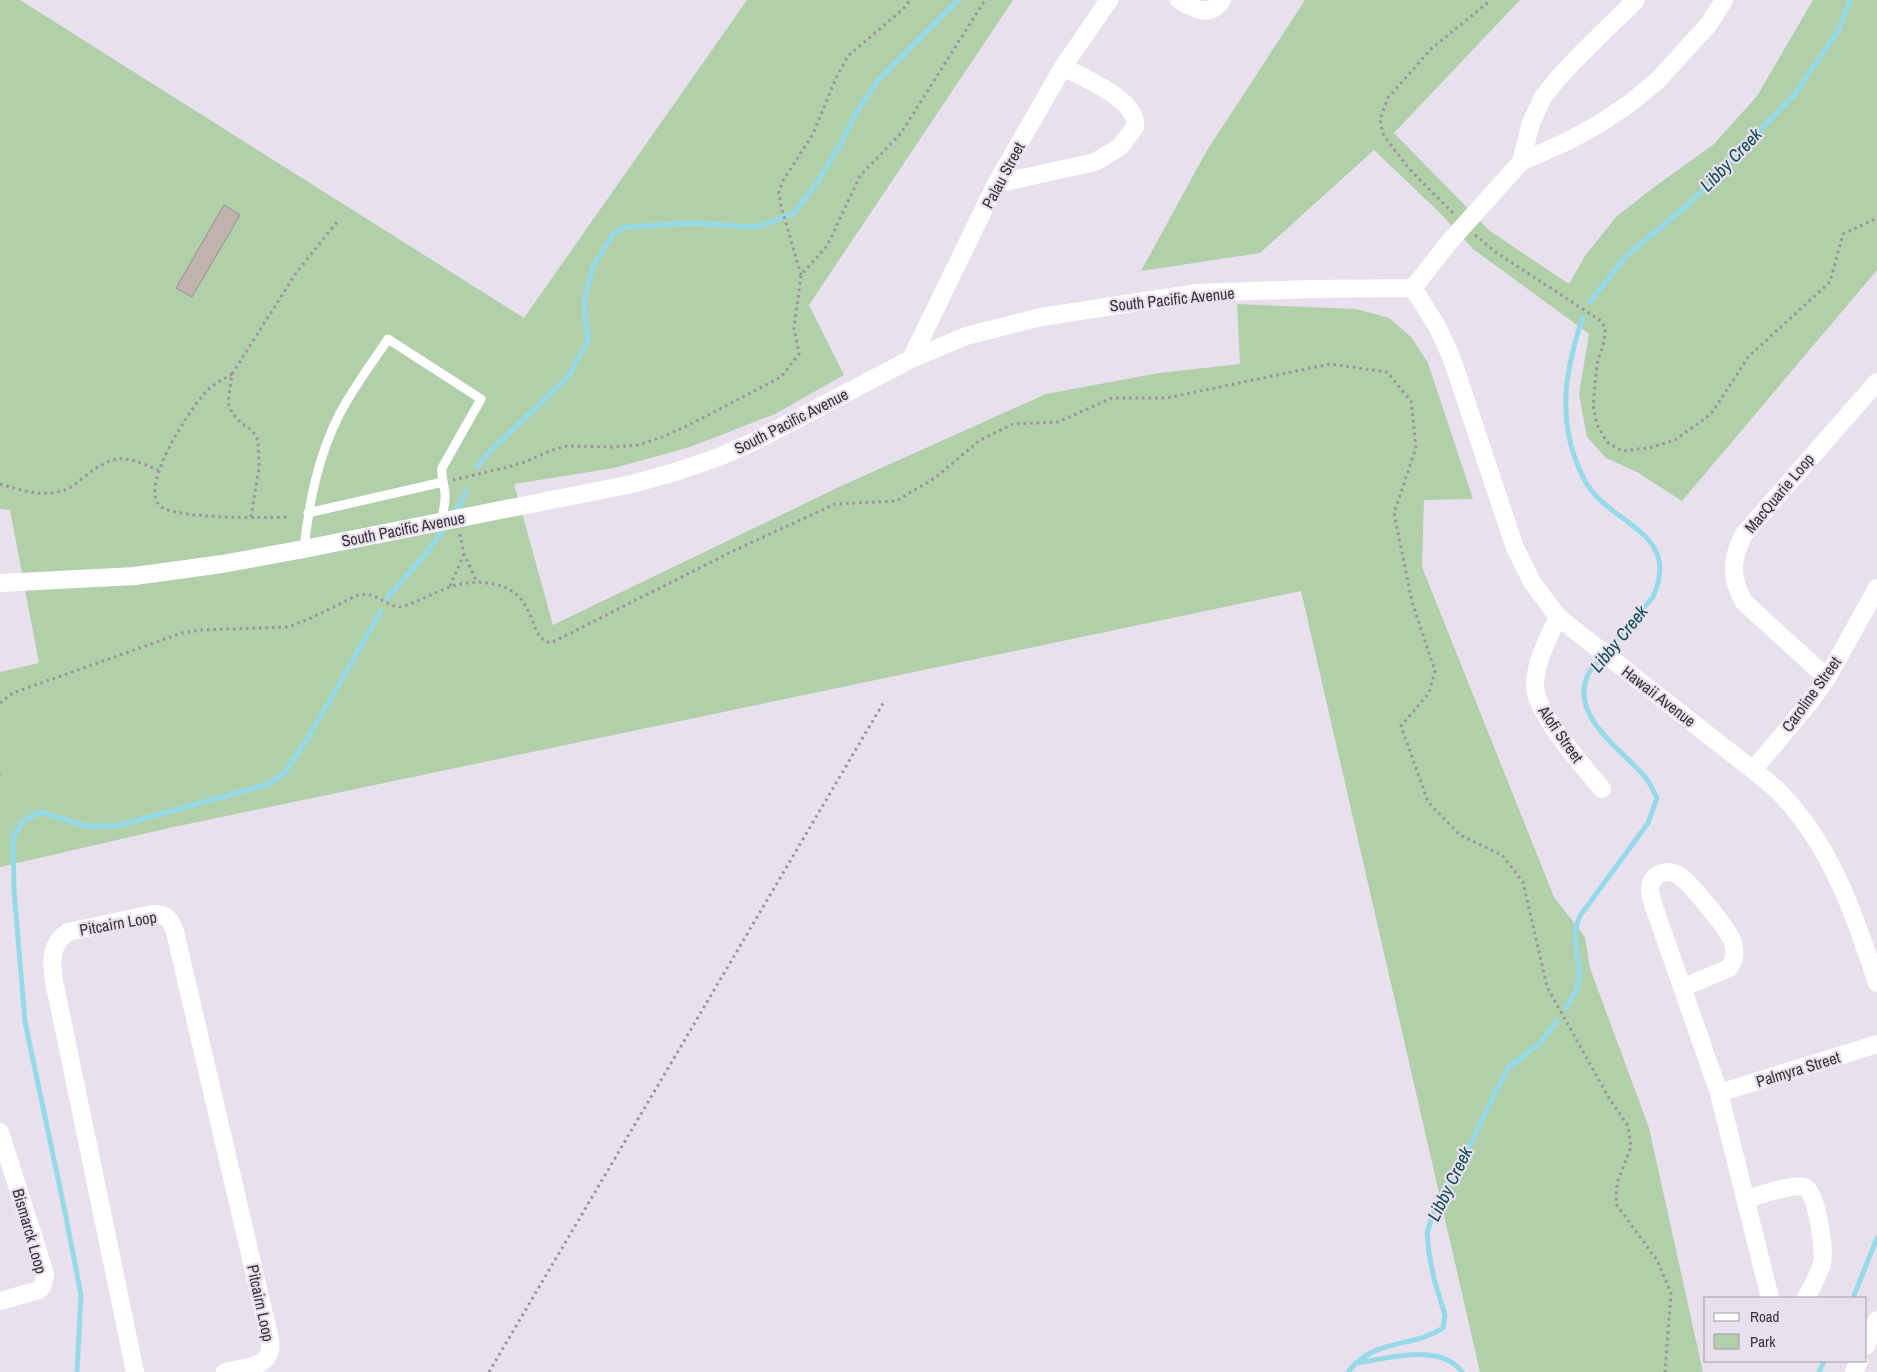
<svg xmlns="http://www.w3.org/2000/svg" width="1877" height="1372" viewBox="0 0 1877 1372" font-family="'Archivo Narrow',sans-serif">
  <rect width="100%" height="100%" fill="#e8e1ed"/>
  <path fill="#b1cfa9" d="M0,0H20L524,318L747,0H1013L809,305L844,375L775,414L690,447L614,468L514,484L553,625L839,487L1046,394L1159,373L1240,364L1237,304L1356,309L1389,318L1411,337L1428,363L1473,499L1424,500L1422,567L1554,897L1585,937L1590,968L1649,1128L1703,1372H1480L1301,591L169,828L0,867V672L39,663L10,510L0,509Z
    M1305,0H1520L1394,133L1490,231L1569,284L1585,256L1616,217L1653,188L1714,144L1757,96L1813,0H1877V270L1682,501L1637,472L1606,458L1587,437L1579,394L1589,334L1473,249L1439,212L1374,150L1260,253L1141,271L1206,152Z"/>
  <g fill="none" stroke-linecap="round" stroke-linejoin="round">
    <path stroke="#96dae9" stroke-width="5" d="M1590,302L1626,256L1690,203L1795,94L1839,29L1850,0
      M477,467L489,452L567,378L588,341L584,302L593,266L614,233L626,227L690,223L756,227L793,214L816,184L839,147L857,111L879,79L958,0
      M454,514L467,491
      M387,598L423,557L447,525
      M1566,1008C1572,999 1578,989 1579,979C1581,954 1569,941 1580,916L1648,823L1657,798C1653,791 1650,783 1646,778C1622,749 1565,714 1590,671L1653,597C1683,530 1607,525 1584,479C1556,424 1564,372 1583,317
      M1853,1298L1877,1238
      M1356,1363C1387,1359 1441,1342 1462,1372
      M77,1372L81,1295L65,1212L25,1022L14,891L13,838L22,822L40,812L86,826H117L269,784L285,772L311,733L381,611
      M1348,1372C1374,1338 1412,1348 1443,1328L1445,1315L1434,1279L1429,1253L1427,1233L1433,1214L1447,1183L1471,1143L1491,1101L1508,1068L1541,1042L1557,1021
      M1819,1372L1824,1361"/>
  </g>
  <path fill="#c0b2af" stroke="#9b8e8b" d="M224,205L240,215L192,297L176,288Z"/>
  <g fill="none" stroke-linecap="round" stroke-linejoin="round">
    <path stroke="#99949c" stroke-width="3" stroke-dasharray="2.5 4" stroke-linecap="butt" d="M1453,213L1412,172L1396,152L1383,134L1380,119L1388,98L1431,49L1491,0
      M1475,235L1497,253L1601,321L1605,327V333L1604,342L1597,364L1593,406L1597,425L1607,442L1622,451L1649,448L1675,440L1711,414L1749,356L1830,282L1843,234L1877,218
      M801,275L781,206L779,193L782,182L813,134L836,78L848,56L903,9L910,0
      M232,374C222,380 211,385 204,394C189,411 139,486 160,506C174,519 266,518 288,517
      M453,480L504,468L525,462L552,450L567,446L614,447L638,445L662,437L689,425L781,377L799,354L794,328L801,275L827,246L860,176L901,133L985,0
      M0,484C21,490 39,497 61,491C70,489 77,483 84,477C115,453 123,455 158,470
      M251,517L259,468L258,440L252,430L241,423L232,413L228,402L232,374L296,273L337,222
      M460,534L464,554L477,582
      M450,586L464,554
      M0,703L13,693L182,633L201,630L288,627L309,619L358,595C377,591 384,606 400,607C416,603 431,594 447,588C467,580 499,579 517,595C524,601 527,609 531,617C536,629 538,640 551,643L733,551L835,504L896,501L935,478L980,440L1013,424L1058,422L1112,398H1167L1330,364L1387,372L1411,401L1416,448L1394,513L1412,602L1435,671L1429,693L1401,726L1428,802L1460,835L1502,855L1523,882L1547,987L1609,1098L1628,1126L1631,1147L1617,1183L1616,1204L1657,1260L1671,1293L1665,1372
      M0,774V775
      M489,1372L885,700"/>
    <path stroke="#fff" stroke-width="9" d="M308,513L443,482
      M304,549C309,502 318,456 340,413C354,387 372,363 388,339L481,399L442,468C441,477 444,484 445,493C446,502 443,512 441,521"/>
    <path stroke="#fff" stroke-width="18" d="M1179,0C1194,9 1210,18 1222,0
      M1521,162L1531,123L1543,97L1559,77L1582,53L1636,0
      M996,184L1095,162L1120,147L1135,127C1139,100 1084,78 1063,67
      M1413,288L1437,326L1452,359L1515,548L1532,582L1558,617L1753,770C1763,778 1774,786 1782,795C1832,848 1855,916 1877,983
      M911,359L996,184L1063,67L1109,0
      M0,583L135,576L222,564L304,549L632,484L675,472L719,457L753,442L911,359L966,336L1041,317L1197,293L1310,289L1413,288L1450,241L1521,162L1568,141L1599,124L1629,104L1658,80L1709,24L1724,0
      M1558,617C1548,639 1535,662 1535,686C1535,713 1584,767 1602,789
      M1827,678L1744,602C1730,577 1731,559 1744,534L1877,382
      M1753,770L1810,702L1827,678L1877,588
      M1682,988L1729,968C1735,960 1736,953 1733,943C1730,931 1689,881 1678,875C1665,868 1651,874 1650,889C1650,894 1652,899 1653,904L1719,1093L1770,1298
      M1719,1093L1877,1044
      M0,1132L45,1274L43,1285L39,1290L0,1301
      M1746,1199C1758,1196 1796,1182 1806,1188C1817,1195 1825,1250 1822,1263C1819,1275 1812,1287 1806,1298
      M1866,1346L1877,1320
      M135,1372L54,981C51,962 50,944 68,932L152,914C166,913 171,919 175,932L270,1340C274,1368 246,1367 225,1372
      M1854,1372L1859,1361"/>
  </g>
  <g text-anchor="middle" stroke-width="4.5" stroke-linejoin="round" paint-order="stroke">
    <g font-size="16" fill="#363438" stroke="#e8e1ed">
      <text transform="translate(1003 175) rotate(-62)" y="6">Palau Street</text>
      <text transform="translate(1172 299) rotate(-6)" y="6">South Pacific Avenue</text>
      <text transform="translate(791 421) rotate(-27)" y="6">South Pacific Avenue</text>
      <text transform="translate(1779 493) rotate(-50)" y="6">MacQuarie Loop</text>
      <text transform="translate(403 529) rotate(-11)" y="6">South Pacific Avenue</text>
      <text transform="translate(1811 694) rotate(-54)" y="6">Caroline Street</text>
      <text transform="translate(1659 696) rotate(38)" y="6">Hawaii Avenue</text>
      <text transform="translate(1561 734) rotate(55)" y="6">Alofi Street</text>
      <text transform="translate(118 923) rotate(-10)" y="6">Pitcairn Loop</text>
      <text transform="translate(1798 1069) rotate(-17)" y="6">Palmyra Street</text>
      <text transform="translate(30 1231) rotate(74)" y="6">Bismarck Loop</text>
      <text transform="translate(261 1303) rotate(78)" y="6">Pitcairn Loop</text>
    </g>
    <g font-size="18" font-style="italic" fill="#0f4b56" stroke="#e8e1ed">
      <text transform="translate(1731 160) rotate(-46)" y="6">Libby Creek</text>
      <text transform="translate(1619 639) rotate(-51)" y="6">Libby Creek</text>
      <text transform="translate(1450 1184) rotate(-64)" y="6">Libby Creek</text>
    </g>
  </g>
  <rect x="1704" y="1297" width="162" height="65" fill="#e8e1ed" stroke="#a19ca5"/>
  <rect x="1714" y="1313" width="25" height="8" fill="#ffffff" stroke="#a19ca5"/>
  <text x="1750" y="1322" font-size="15" fill="#363438">Road</text>
  <rect x="1714" y="1334" width="25" height="15" fill="#b1cfa9" stroke="#a19ca5"/>
  <text x="1750" y="1347" font-size="15" fill="#363438">Park</text>
</svg>
